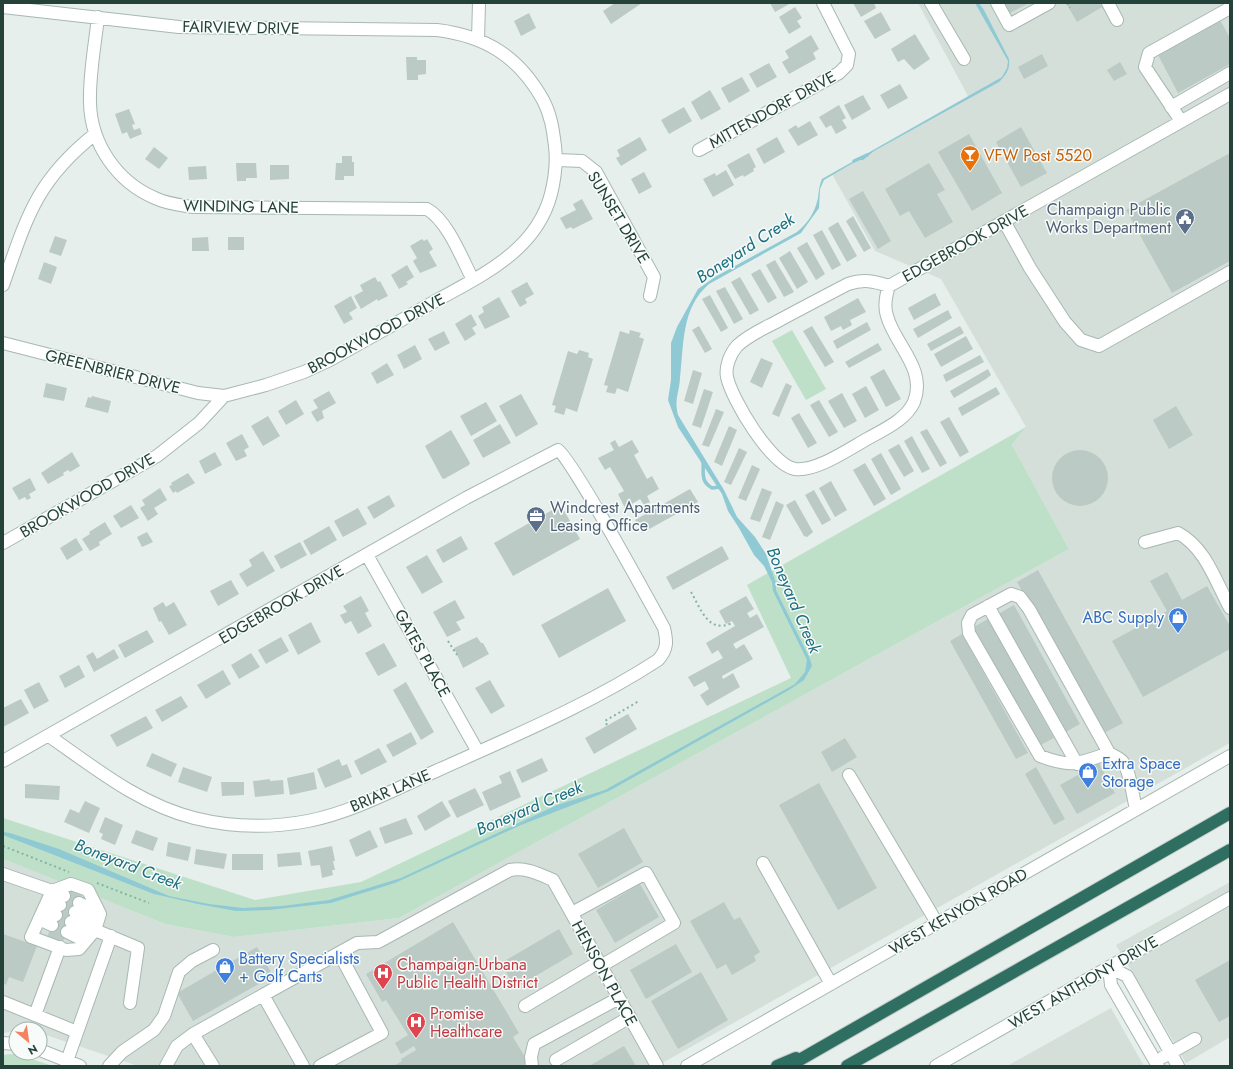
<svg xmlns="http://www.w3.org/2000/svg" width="1233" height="1069" viewBox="0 0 1233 1069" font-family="Jost,sans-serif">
  <rect width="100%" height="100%" fill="#e6efeb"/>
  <path fill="#d4dfda" d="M918,3H1221L1230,19V743L657,1066H138L40,1033V1029H16V1031L3,1033V859L165,924L234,937L399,918L1069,549L1012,445L1026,427L941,279L875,251L832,174L969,98Z
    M1230,882V1037L1186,1063L1116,945Z
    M1111,1008L1144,1066H1007Z"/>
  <path fill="#bfe0c8" d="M792,330L826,389L806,400L772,341Z
    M1026,427L1012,445L1069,549L399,918L234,937L165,924L3,859V818L255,900L361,882L791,678L747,585Z
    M10,1054L19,1055L53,1066H3V1055Z"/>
  <path fill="#8ec9d4" d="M975,3H979L984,10L1009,59C1010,69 1007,74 999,82L874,151L863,160H858L824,180L820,189L819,208L801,233L709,284C681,308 684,345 680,378C679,394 674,399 678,415L724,490L737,517L755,537L766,554L776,583V590L810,659L812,666L804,680L789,690L609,791L521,825L395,883L331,903L269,910L236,911L198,904L154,894L3,835V832L10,833L59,849L169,896L209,904L243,908L282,906L329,900L401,878L557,805L605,790L795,684L805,672L807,660L773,591L772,582L764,566L754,555L739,528L728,511L722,494L678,427L668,400L671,380V343L677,327L698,289L715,277L797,232C808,223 815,212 818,198C819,191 819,186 822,179L1002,77L1007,68L1008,61Z"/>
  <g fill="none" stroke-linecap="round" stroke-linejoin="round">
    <path stroke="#8ec9d4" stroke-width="3.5" d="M854,161L867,155
      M703,461C704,473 700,481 712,488L720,487L721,489"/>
  </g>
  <path fill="#bbcac4" d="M615,3H642L611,24L603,11Z
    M770,3H791L775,12Z
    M853,3H874L876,8L861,17Z
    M998,3H1029L1004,16Z
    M1066,3H1100L1102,7L1077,22Z
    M795,7L802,18L797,21L801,27L789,34L779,17Z
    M881,12L891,30L875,39L864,21Z
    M529,13L536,28L521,36L514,21Z
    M1220,20L1230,38V64L1178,93L1158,55Z
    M915,34L930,59L914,70L904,59L898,62L891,49Z
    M811,35L819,49L813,53L816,59L789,74L782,62L789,58L785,51Z
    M1042,54L1048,66L1024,79L1018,67Z
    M406,57H417V60H426V74L418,75V80H407Z
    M1120,62L1127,74L1114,81L1107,70Z
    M769,63L777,77L757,88L749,74Z
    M742,77L750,91L729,103L721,88Z
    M900,84L908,98L888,109L880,95Z
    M710,90L721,109L701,120L691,102Z
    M863,95L871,109L852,120L844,105Z
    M839,105L846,118L842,120L847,128L836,134L831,125L826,128L819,117Z
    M684,107L692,121L669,134L661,120Z
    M129,109L135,124L132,125L134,130L140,128L142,134L130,139L127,132L122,134L115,114Z
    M810,121L818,135L798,146L788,130L796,125L798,128Z
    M1021,127L1047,173L1021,187L996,142Z
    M969,134L1002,193L972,211L938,152Z
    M640,137L647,150L621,166L616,158L620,156L617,150Z
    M777,137L785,152L764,164L756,149Z
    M154,147L168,158L159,169L145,159Z
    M749,153L756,167L753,169L754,171L744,177L743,175L735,179L727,165Z
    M1230,153V261L1172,293L1126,210Z
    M342,156H352V162H354V176H344V180H335L336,163H342Z
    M236,163H256L257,178H246V181H237Z
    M929,163L945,190L937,194L953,222L925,238L909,211L900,216L885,189Z
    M270,165H289V179L270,180Z
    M206,166L207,179L189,180L188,167Z
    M726,170L734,185L713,197L703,179L715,173L716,176Z
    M644,172L652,187L639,194L631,179Z
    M863,191L891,241L878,249L849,199Z
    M582,199L593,219L573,229L571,227L566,229L560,218L576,210L573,204Z
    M853,216L871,248L864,252L846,221Z
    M838,222L857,256L847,262L828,228Z
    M822,230L841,265L832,270L813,235Z
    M55,236L67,240L61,256L49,252Z
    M208,237L209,251H192V238Z
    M228,237H244V250H228Z
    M422,239L424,241L427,239L433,249L429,252L437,266L420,273L413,261L417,258L410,246Z
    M807,242L825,274L816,280L797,248Z
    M790,251L808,282L797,289L779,258Z
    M775,260L794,292L784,297L766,265Z
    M44,262L57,267L51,284L38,279Z
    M407,265L414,277L406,282L408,284L399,289L391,275Z
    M760,269L777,298L768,303L751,274Z
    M375,277L378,282L380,281L388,296L378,301L377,299L361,309L354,296L363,291L360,285Z
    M740,277L759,310L750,315L731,282Z
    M527,282L534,294L525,299L527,303L520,307L511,291Z
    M725,287L743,319L734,324L716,291Z
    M935,293L941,305L914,320L908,308Z
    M710,295L728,328L721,332L702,299Z
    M351,296L357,308L349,313L353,319L344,324L334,306Z
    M499,297L510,317L485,329L478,316L484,312L482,307Z
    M858,298L866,312L850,320L852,325L843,330L841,326L831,331L824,317Z
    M948,310L952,318L918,338L913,329Z
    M471,314L477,325L472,328L476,334L465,341L455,324Z
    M867,322L871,330L837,349L833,341Z
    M699,326L712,349L705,353L692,330Z
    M812,326L834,362L825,367L803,331Z
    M960,326L964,333L931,351L927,344Z
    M630,330L641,333L639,337L644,339L628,392L617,388L615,394L606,392L608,386L604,385L620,331L629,334Z
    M444,331L450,343L435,351L428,339Z
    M966,336L973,349L941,367L934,354Z
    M878,343L882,350L849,368L845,362Z
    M415,345L422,359L404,369L397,355Z
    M579,350L589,353L588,357L593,359L577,412L566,408L564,415L554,412L556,406L552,405L568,351L577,354Z
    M980,355L984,362L946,382L943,375Z
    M761,358L773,363L762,388L750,382Z
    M387,363L394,375L377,384L371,373Z
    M884,369L901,399L886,407L870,377Z
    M988,369L991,375L986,379L954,398L950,391Z
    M693,370L702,373L693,404L684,401Z
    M46,383L67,388L64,401L43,397Z
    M786,383L792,386L779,417L772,414Z
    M866,386L879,410L865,418L852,394Z
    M996,387L1000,394L962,416L958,408Z
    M704,389L713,392L701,428L692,425Z
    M329,391L336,403L322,411L324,418L317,422L311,412L318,408L313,400Z
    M842,393L857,421L844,428L828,401Z
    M521,394L538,424L516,437L499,406Z
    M92,396L111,401L108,413L85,407L88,397L91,398Z
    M296,400L304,414L286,425L278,411Z
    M819,400L838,432L829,437L810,405Z
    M486,402L497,421L471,436L460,416Z
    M1176,406L1193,435L1169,449L1153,420Z
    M716,409L724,412L709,447L702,445Z
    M799,413L817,443L808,448L791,418Z
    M268,416L280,436L263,446L251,426Z
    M949,417L969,452L960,457L940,422Z
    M500,424L511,443L483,458L473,440Z
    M729,426L737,430L722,466L714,462Z
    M927,429L947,463L940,467L920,432Z
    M451,430L470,463L469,465L444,479L442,478L425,446Z
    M242,434L249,447L244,450L247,456L236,461L226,443Z
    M912,436L930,469L922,473L904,441Z
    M615,440L619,447L632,440L639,452L634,455L647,479L652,476L659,489L647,496L650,502L644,505L640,499L625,508L618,494L624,491L610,467L605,470L598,458L614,450L610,443Z
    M899,444L914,471L904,477L888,450Z
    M739,448L747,452L731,485L724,482Z
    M1052 478a28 28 0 1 1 56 0a28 28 0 1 1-56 0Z
    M72,452L80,466L70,472L68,470L63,473L64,475L48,484L41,473Z
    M215,452L222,465L205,474L199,461Z
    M881,453L901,489L891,495L871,459Z
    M865,463L886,499L874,506L853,470Z
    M752,465L760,469L746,501L738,498Z
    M188,473L195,483L177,493L176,491L173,493L169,486L172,485L171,483Z
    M30,478L36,490L29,494L31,498L27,500L25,497L19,500L12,488Z
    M831,481L847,510L835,517L819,488Z
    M160,488L167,500L154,508L158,514L148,521L140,508L145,505L142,500Z
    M762,488L772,492L760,522L750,519Z
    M690,489L698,502L642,533L635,520Z
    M814,490L831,520L822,525L805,495Z
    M389,495L395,506L374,519L367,507Z
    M795,500L813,532L807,537L804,536L786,505Z
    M776,501L784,505L770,540L762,537Z
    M131,505L139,518L121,528L113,516Z
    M561,505L580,539L513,576L494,543Z
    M358,508L367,524L343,537L334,521Z
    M105,522L112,534L99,542L100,545L90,551L82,539L90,534L89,532Z
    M329,526L337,540L311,555L303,541Z
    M147,532L153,542L142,547L137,537Z
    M461,536L468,549L443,563L436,550Z
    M76,538L83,550L67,560L60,548Z
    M300,542L307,555L281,569L274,556Z
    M722,546L729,559L673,590L666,577Z
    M263,551L275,571L247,587L239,574L252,566L249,560Z
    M427,555L443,582L422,594L406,567Z
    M1038,570L1123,723L1102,734L1017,582Z
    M1167,572L1182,600L1207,586L1230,626V649L1143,697L1112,641L1167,611L1150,581Z
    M231,580L239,594L218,606L210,591Z
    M608,588L626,621L559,658L541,625Z
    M361,596L369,611L365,613L372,626L358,634L351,621L345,624L340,615L347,612L343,606Z
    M746,596L754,609L747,613L750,618L757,614L764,627L733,644L736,649L744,644L753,659L722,676L723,679L733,673L740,687L707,706L700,695L709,689L705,681L694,687L688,677L723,658L718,650L712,654L706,643L735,626L732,621L726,624L719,611Z
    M455,600L465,618L456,622L461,630L447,637L433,612Z
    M163,602L166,607L174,602L187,625L169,635L161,621L159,622L153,608Z
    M1014,605L1080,724L1064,733L998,614Z
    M988,619L1054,738L1037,747L972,628Z
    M311,622L321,642L298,655L288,635Z
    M147,630L154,642L125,658L118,645Z
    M962,634L1028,753L1016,759L950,641Z
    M281,637L289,651L266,664L258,650Z
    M477,637L481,643H483L489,654L463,668L454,648Z
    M384,643L397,666L378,676L365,653Z
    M114,649L119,658L94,672L86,656L93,652L97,659Z
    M251,653L260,667L239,679L231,665Z
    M79,665L85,677L65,688L59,676Z
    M223,670L231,684L206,699L197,685Z
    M490,680L505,706L491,714L475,688Z
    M39,682L49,701L34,709L24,690Z
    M406,682L434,732L421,740L393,690Z
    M181,696L188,707L162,722L155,710Z
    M21,699L29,713L3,727V708Z
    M628,714L637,729L594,754L585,738Z
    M146,716L153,728L117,747L110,735Z
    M411,732L417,744L393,757L386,745Z
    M845,738L857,757L832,772L821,752Z
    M379,748L387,762L361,775L354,761Z
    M152,753L177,764L171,777L146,766Z
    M542,758L548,771L522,783L516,770Z
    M339,759L342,766L347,764L352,777L325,788L317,769Z
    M1099,763L1115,793L1077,814L1060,785Z
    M183,767L212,777L207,792L178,782Z
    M1036,767L1065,819L1054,825L1025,774Z
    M510,771L521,797L490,811L482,792L502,783L499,776Z
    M314,772L317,789L290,795L287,778Z
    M270,779V781L283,780L284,794L255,797L253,781Z
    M221,782H244V795L222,796Z
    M819,783L877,888L838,910L779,805Z
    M25,784L60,786L59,800L25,798Z
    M475,788L484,805L457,818L448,801Z
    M85,801L100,808L89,833L64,822L70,809L79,813Z
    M442,801L451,816L425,831L417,816Z
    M105,817L123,825L115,845L101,839L103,834L99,832Z
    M406,818L413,834L385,844L379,828Z
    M624,828L643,862L598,888L578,854Z
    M136,830L158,838L153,851L131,843Z
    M370,830L378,847L356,857L349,840Z
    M168,842L191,847L188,861L166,856Z
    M332,846L335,861H333L335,870H332L333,875L322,878L320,865L311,866L308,851Z
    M196,849L227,854L224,869L194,864Z
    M300,852L302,865L278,867L277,854Z
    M232,854H263V870H232Z
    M640,884L659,917L615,943L596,910Z
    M67,889L82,895L62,944L47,937Z
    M724,902L734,920L740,917L760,952L754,956L756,961L732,975L726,964L717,969L690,921Z
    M453,922L519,1033L513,1037L528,1062L522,1066H394L402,1061L401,1059L416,1050L414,1046L401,1054L395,1043L408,1035L386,1000L382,1002L366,974Z
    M559,929L573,954L515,988L501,963Z
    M3,934L37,946L23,982L9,977L6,985L3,983Z
    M676,944L692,972L646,999L630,970Z
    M257,947L273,976L193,1021L177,993Z
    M1230,960V1016L1219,1022L1195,980Z
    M701,972L728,1020L678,1049L651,1001Z
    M624,1046L636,1066H589Z"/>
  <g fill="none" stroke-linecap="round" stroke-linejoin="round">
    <defs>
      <path id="minor" d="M931,3L964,59
        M997,3L1009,25L1049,3
        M1108,3L1117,20
        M3,7L179,27L437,30C486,36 519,57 543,100C551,115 553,130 555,146C557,163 555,178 551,194C536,252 480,276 432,303C398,322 364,341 330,360L304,372L266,385L224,396L199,423L157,456L3,543
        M98,17C95,45 89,75 90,103C91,144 117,182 155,198C167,204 180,205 193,207L427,209C448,221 462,259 473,280
        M478,39L479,3
        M1171,107L1230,73
        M1181,121L1145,67L1149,53L1230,8
        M699,150L839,73L847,65L849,54L823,3
        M557,160L582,161L596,172L654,277L650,296
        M1004,221L1030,268L1065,322L1081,340L1099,346L1230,272
        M3,285C27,217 36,181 95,134
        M889,286C886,295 884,307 887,316C895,345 927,369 914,402C906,420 883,430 867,439C849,449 816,472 795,469C771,465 732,400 727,377C725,367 730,354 737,346C748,335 765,328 778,321C802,308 825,296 848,284C864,279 873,281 889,286L1230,94
        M3,343L198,393L224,396
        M1145,542L1178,533C1205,547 1216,582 1230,608
        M367,555L478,752
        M988,606L1077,764
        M1109,753C1077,764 1072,768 1040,756L969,633L968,623L972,615L1011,594L1020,597L1029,609L1109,753C1113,755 1119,758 1122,761C1130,769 1133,798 1136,809
        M3,761L466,498L558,450C569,454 652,606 664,628C667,641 668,649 658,660C589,705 511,737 436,771C395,789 353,812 308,821C271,828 230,827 194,818C139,804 95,768 49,736
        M849,775L937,923
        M763,863L831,984
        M3,874L52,891L71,884L88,890L100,914L95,930L138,948L130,1003
        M64,896L52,891L31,937L66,950L79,949L95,930
        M48,900L60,905
        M79,903L100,914
        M44,909L56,915
        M75,912L97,923
        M572,913L646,873L674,923L601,966
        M39,919L52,925
        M71,922L93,933
        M67,932L85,941
        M1109,967L1127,976L1178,1066
        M1109,967L1111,985L1158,1066
        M263,995L357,943L378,942L510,870C526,867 539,874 553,880L657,1066
        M3,1002L77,1032
        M525,1006L599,962
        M35,1015L60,947
        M193,1034L213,1066
        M3,1043L16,1044
        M40,1050L80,1066
        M1163,1057L1195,1039
        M556,1060L630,1017
        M67,1061L111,936
        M109,1066L122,1052L154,1030L164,1016L179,972L192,961L213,950
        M166,1066L177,1046L193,1034L263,995L303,1066
        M320,1066L382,1033L339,953
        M532,1066L531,1057L534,1044L619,998
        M687,1066L1230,756
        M936,1066L1230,898"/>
      <path id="highway" d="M777,1066L796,1058
        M789,1066L1230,813
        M847,1066L1230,850"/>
    </defs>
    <use href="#minor" stroke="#a8b8b2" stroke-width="14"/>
    <use href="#highway" stroke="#c2cac8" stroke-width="14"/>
    <path stroke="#86b3a5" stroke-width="2" stroke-dasharray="2 3" stroke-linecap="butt" d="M1067,3L1070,8
      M691,592C701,609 708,634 732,623
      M448,641L457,655
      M607,725L605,721L639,701
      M3,846L69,872
      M97,883L149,903"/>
    <use href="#minor" stroke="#fff" stroke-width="12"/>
    <use href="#highway" stroke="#2f6f62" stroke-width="12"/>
  </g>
  <defs>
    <symbol id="bar-pin" viewBox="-11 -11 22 30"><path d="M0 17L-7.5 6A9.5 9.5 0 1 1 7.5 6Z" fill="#e8710a" stroke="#f7fbf9"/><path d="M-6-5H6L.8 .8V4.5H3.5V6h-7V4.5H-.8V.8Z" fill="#fff"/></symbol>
    <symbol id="civic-pin" viewBox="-11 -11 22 30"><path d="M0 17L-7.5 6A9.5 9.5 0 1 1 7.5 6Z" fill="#5c6f8a" stroke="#f7fbf9"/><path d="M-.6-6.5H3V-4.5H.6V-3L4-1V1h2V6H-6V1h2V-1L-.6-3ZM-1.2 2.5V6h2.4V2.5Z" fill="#fff"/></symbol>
    <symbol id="office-pin" viewBox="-11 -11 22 30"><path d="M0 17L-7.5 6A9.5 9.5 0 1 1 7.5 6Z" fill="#5c6f8a" stroke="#f7fbf9"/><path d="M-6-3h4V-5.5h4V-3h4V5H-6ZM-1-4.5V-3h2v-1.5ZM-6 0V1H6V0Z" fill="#fff"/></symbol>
    <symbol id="shop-pin" viewBox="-11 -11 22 30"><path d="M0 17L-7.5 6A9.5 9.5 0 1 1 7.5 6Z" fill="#3f7fe0" stroke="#f7fbf9"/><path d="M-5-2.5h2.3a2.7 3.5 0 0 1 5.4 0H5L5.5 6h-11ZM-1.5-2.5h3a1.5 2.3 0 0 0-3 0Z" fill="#fff"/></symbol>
    <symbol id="hospital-pin" viewBox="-11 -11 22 30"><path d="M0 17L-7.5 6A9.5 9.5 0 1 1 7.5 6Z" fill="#e0444e" stroke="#f7fbf9"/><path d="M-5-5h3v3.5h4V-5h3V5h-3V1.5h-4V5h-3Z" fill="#fff"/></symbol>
  </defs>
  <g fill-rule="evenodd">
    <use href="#bar-pin" x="959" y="144" width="22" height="30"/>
    <use href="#civic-pin" x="1174" y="207" width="22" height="30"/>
    <use href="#office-pin" x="525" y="505" width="22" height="30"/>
    <use href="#shop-pin" x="1167" y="606" width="22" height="30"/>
    <use href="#shop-pin" x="1077" y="761" width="22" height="30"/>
    <use href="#shop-pin" x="214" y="956" width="22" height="30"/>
    <use href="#hospital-pin" x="372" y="962" width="22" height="30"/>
    <use href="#hospital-pin" x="405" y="1011" width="22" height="30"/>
  </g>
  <g text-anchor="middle" stroke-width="3" stroke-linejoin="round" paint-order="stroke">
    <g font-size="16" fill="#24423a" stroke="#f7fbf9">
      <text transform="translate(241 27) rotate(1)" y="6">FAIRVIEW DRIVE</text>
      <text transform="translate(772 109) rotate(-29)" y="6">MITTENDORF DRIVE</text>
      <text transform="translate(241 206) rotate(1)" y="6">WINDING LANE</text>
      <text transform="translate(619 217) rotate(59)" y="6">SUNSET DRIVE</text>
      <text transform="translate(965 243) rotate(-29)" y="6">EDGEBROOK DRIVE</text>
      <text transform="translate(376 333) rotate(-28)" y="6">BROOKWOOD DRIVE</text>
      <text transform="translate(113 371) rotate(14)" y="6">GREENBRIER DRIVE</text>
      <text transform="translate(87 495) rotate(-30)" y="6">BROOKWOOD DRIVE</text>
      <text transform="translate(281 604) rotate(-30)" y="6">EDGEBROOK DRIVE</text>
      <text transform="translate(423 653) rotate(61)" y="6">GATES PLACE</text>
      <text transform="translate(390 790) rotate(-23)" y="6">BRIAR LANE</text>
      <text transform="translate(958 911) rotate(-30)" y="6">WEST KENYON ROAD</text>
      <text transform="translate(605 973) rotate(61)" y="6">HENSON PLACE</text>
      <text transform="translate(1083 982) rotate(-30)" y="6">WEST ANTHONY DRIVE</text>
    </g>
    <g font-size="16" fill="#c56008" stroke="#f7fbf9" text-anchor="start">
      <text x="984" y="161">VFW Post 5520</text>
    </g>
    <g font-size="16" fill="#4e5e75" stroke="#f7fbf9" text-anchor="end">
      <text x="1171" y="215">Champaign Public<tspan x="1171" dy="18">Works Department</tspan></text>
      <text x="550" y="513" text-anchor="start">Windcrest Apartments<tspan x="550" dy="18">Leasing Office</tspan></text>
    </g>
    <g font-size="16" fill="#366cbe" stroke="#f7fbf9" text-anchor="start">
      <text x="1164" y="623" text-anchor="end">ABC Supply</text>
      <text x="1102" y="769">Extra Space<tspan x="1102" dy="18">Storage</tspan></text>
      <text x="239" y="964">Battery Specialists<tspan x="239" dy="18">+ Golf Carts</tspan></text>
    </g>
    <g font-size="16" fill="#be3a42" stroke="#f7fbf9" text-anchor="start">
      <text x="397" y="970">Champaign-Urbana<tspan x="397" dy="18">Public Health District</tspan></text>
      <text x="430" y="1019">Promise<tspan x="430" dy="18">Healthcare</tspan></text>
    </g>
    <g font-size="17" font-style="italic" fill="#1c6f80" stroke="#f7fbf9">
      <text transform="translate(745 248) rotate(-33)" y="6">Boneyard Creek</text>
      <text transform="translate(794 600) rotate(67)" y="6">Boneyard Creek</text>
      <text transform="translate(529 808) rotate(-23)" y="6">Boneyard Creek</text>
      <text transform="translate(128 864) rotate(21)" y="6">Boneyard Creek</text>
    </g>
  </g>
  <rect width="1233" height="1069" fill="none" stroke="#24423a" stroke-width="8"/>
  <g transform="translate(28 1041) rotate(151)"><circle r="19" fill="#f7fbf9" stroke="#a3b1ad"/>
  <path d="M0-3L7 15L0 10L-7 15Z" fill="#f4845f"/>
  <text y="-6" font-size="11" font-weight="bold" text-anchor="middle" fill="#24423a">N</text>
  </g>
</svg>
